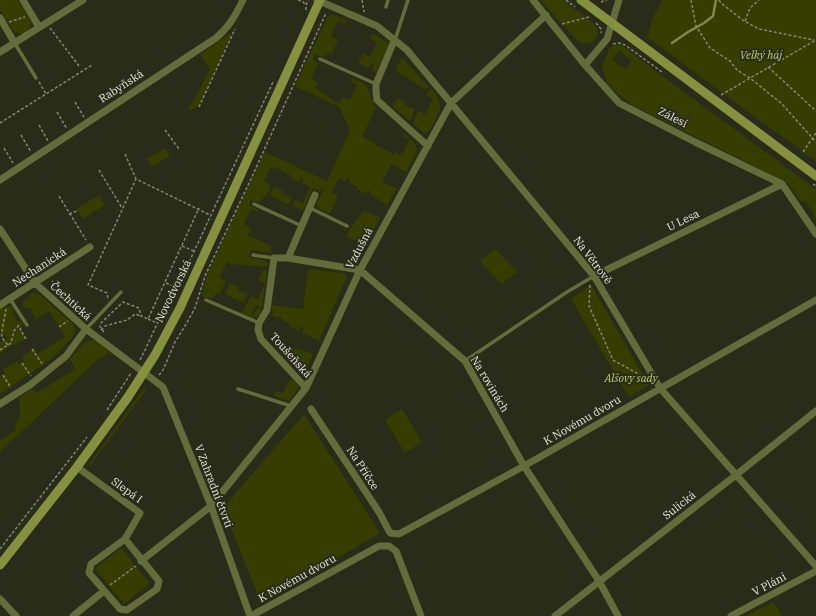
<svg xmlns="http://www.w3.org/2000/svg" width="816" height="616" viewBox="0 0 816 616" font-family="'IBM Plex Serif',serif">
  <rect width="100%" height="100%" fill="#292c19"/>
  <path fill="#373c01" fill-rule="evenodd" d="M0,0H18L31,22L30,28L25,33L19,34L13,31L0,11Z
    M540,0H562L595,24C603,37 593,47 579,42Z
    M663,0H816V161L741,107L647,37L653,17Z
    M333,15L347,20L345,24L338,21L331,36L338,40L332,53L329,52L324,57L315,54L313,60L326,66V67L318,64L311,79L318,83L316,88L339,104L343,97L350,100L357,85L350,81L352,78C356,80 363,82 366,86C370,90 369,97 374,103L373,105L377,108L375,109L363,135V137L394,155L395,152L402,155L410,139L402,136L404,133C424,150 417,151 406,172L391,164L382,182L397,188L387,205L370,195L371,192L369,190L366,194L357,189L358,187L348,182L350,179L347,178L345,181L339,178L332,193L338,196L330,214L318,208L316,205L324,189L322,188L320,191L313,188L303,211L293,206L295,200L303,203L310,187L302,184L304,179L301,178L299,182L291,179L292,176L281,171L282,169L279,168L278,170L271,166L264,182L271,185L266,197L264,196L263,199L259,202L251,200L249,205L259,210V212L251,209L244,224L251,228L248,235L271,246V253L250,250L249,257L265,260L268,264V267L235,264L234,266L227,262L219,278L226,281L220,294L217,293C213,300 209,298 202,296L208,273L265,152L327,181L350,130L339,107L295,86L328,16Z
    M232,33L199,106L190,111L189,106L194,100L210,69L200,55L226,36Z
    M372,33L388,43L387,47L376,72L371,70L374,64L371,63L369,68L358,63L363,54L370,57L377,42L370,39Z
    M618,44L622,45L642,61L816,189V222L811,209L805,201H800L788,183L634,106L618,94L608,85L602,68L609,48ZM619,51L632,61L625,69L612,59Z
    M402,58L429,87L426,90L397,71L396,69Z
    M431,88C447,107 439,113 428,132L424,133L413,123L418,111L426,114L433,99L426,95Z
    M397,98L406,102L405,105L415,109L410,121L393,107Z
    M165,148L170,156L152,167L147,159Z
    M274,187L283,191L282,194L292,198L289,205L270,196Z
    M99,195L105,205L83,219L76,209Z
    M363,211L380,217L365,245L346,236C351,226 358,220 363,211Z
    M495,249L517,272L502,284L480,261Z
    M308,269L343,273L347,276L319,341L302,332L304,328L301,326L299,331L289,326L290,324L281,319V317L279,316L278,318L271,315L273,312L272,309V305L303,309Z
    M263,270H267L262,308L256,305L251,314L254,315L257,308L262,309C259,321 251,317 242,313L250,298L252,296L258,299L265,283L258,280Z
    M230,283L239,287L238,290L247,294L244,303L225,294Z
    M591,285L649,385L629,397L571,299Z
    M32,293L39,294L74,325L75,331L72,338L50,360L0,394V376L5,373L3,369L17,361L19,364L24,361L22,357L34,348L38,354L65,336L49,311L21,329L27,338L14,345L13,344L0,354V340L1,342L7,338L4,334L0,336V309L8,306L12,307L14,311L12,313L18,322L21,321L23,325L18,328L19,330L36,319L30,308H24L22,302L30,297L29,295Z
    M92,340L96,341L109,352L93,364L0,452V440L16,430L14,425L20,416L19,398L32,389L37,393L75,369L70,359L85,342Z
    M295,348L313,354L306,370L304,371H300L289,360Z
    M291,378L297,384L298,389L289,401L274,396L277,391L283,393Z
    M144,388L146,390L89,467V464Z
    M402,409L422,442L405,453L385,420Z
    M304,414L380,533L261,603L223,508Z
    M121,548L150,583L124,604L95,569Z
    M774,602L781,616H746Z"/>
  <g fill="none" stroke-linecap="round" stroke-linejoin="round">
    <path stroke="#82884e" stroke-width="2.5" d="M672,43L688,32L704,23L713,16L716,0"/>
    <path stroke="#838677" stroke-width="1.5" stroke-dasharray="3 2" stroke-linecap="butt" d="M298,0L302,1L305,4
      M362,0L364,12
      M566,0L575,7
      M691,0L696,26L710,48L730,61L737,70L750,78L782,104L816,142
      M719,0L721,3L744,21L759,29L814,40
      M601,2L607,0
      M306,10V5L308,0
      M745,21L750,8L759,0
      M9,22L25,17
      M596,23L601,29V33
      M562,24L589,17
      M50,28L79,66
      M613,44L620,43L625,45L662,72
      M768,67L816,111
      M39,82L46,94
      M721,95L816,40
      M75,102L84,117
      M199,107L235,29
      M57,112L67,129
      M0,123L92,65
      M39,125L48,141
      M165,130L179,149
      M21,135L31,152
      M4,148L13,163
      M803,152L816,133
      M125,154L136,179L210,215
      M99,170L122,208
      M813,184L816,186
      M59,196L86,240
      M69,214L77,211
      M182,246L194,251
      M52,281L91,315
      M166,283L177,288
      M590,285L589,306L613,360L644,377
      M108,298L107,293L88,285L136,179
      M6,309C5,316 1,332 2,337C3,340 6,343 8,345
      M148,319L157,323
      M59,327L68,321
      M21,328L20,329L26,339
      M101,330L105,326L127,320L135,314L141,316
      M104,332L100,327L101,323L123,302L139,308L141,316L148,319L199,208
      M32,349L43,365
      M0,350L11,343L14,331L20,324
      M140,360L145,350L165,307L177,288L273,82
      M22,363L31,376
      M3,375L11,388
      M159,375L163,370L175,342L185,326L195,308L205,276L251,179L326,13
      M107,410L131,373
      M0,549L87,437
      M110,585L136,566"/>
    <path stroke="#656c3b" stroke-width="3.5" d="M386,7L388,0
      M395,40L408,0
      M14,42L36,78
      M320,59L376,84
      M254,204L302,226
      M310,208L347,226
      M253,255L274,258
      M10,299L27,325
      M206,300L259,323
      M86,329L121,292
      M465,361L567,292L594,276
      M238,389L291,406"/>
    <path stroke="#656c3b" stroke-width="7" d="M23,0L39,27
      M317,0L377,26L407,50L594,276L660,388L816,566
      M533,0L585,65L619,103L695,142L782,184L816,234
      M0,18L14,42
      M394,41L376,84V91L377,100L428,146
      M0,52L83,0
      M585,65L607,39L619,0
      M0,180L216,38C230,26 235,16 243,0
      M0,229L35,283L86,329L163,387L211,506L250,616
      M288,258L315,195
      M594,276L782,184
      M0,305L90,247
      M306,388L261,339L258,330L259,323L267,310L274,258H288L360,270L465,361L524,466L599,581L618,616
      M0,404L30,385L66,356L86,329
      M311,409L379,512L390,533L399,534L524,466L816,300
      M77,467L140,513L125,539
      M125,539L159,581L157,589L127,610L120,609L89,573L91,564Z
      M141,561L211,506L306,388L360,270L451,103L546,15
      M0,599L16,616
      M73,616L104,591
      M251,616L379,546H389L396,551L421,616
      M555,616L736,475L816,411
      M731,616L816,571"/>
    <path stroke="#86913f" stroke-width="9" d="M581,0L816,176
      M0,565L77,467L128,397L155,355L180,308L320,0"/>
  </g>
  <g text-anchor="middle" stroke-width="4" stroke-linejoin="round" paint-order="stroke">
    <g font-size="11" font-style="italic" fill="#c1cf6a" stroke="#292c19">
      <text x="761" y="59">Velký háj</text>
      <text x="631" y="382">Alšovy sady</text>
    </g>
    <g font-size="11" fill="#e5e8dc" stroke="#292c19">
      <text transform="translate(121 86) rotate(-33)" y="4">Rabyňská</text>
      <text transform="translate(673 117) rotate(27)" y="4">Zálesí</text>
      <text transform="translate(683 220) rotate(-26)" y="4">U Lesa</text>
      <text transform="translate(359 248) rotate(-62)" y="4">Vzdušná</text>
      <text transform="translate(593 260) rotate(53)" y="4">Na Větrově</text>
      <text transform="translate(39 267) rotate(-33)" y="4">Nechanická</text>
      <text transform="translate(173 291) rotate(-64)" y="4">Novodvorská</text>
      <text transform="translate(71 301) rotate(42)" y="4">Čechtická</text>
      <text transform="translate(291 355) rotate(48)" y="4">Toušeňská</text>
      <text transform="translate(490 384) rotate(59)" y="4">Na rovinách</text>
      <text transform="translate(582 420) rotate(-30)" y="4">K Novému dvoru</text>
      <text transform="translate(363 468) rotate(57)" y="4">Na Příčce</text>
      <text transform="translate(214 486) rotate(69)" y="4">V Zahradní čtvrti</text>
      <text transform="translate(127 490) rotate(36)" y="4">Slepá I</text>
      <text transform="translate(679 505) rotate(-38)" y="4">Sulická</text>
      <text transform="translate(297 578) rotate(-29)" y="4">K Novému dvoru</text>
      <text transform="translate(769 584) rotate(-28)" y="4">V Pláni</text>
    </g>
  </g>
</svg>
